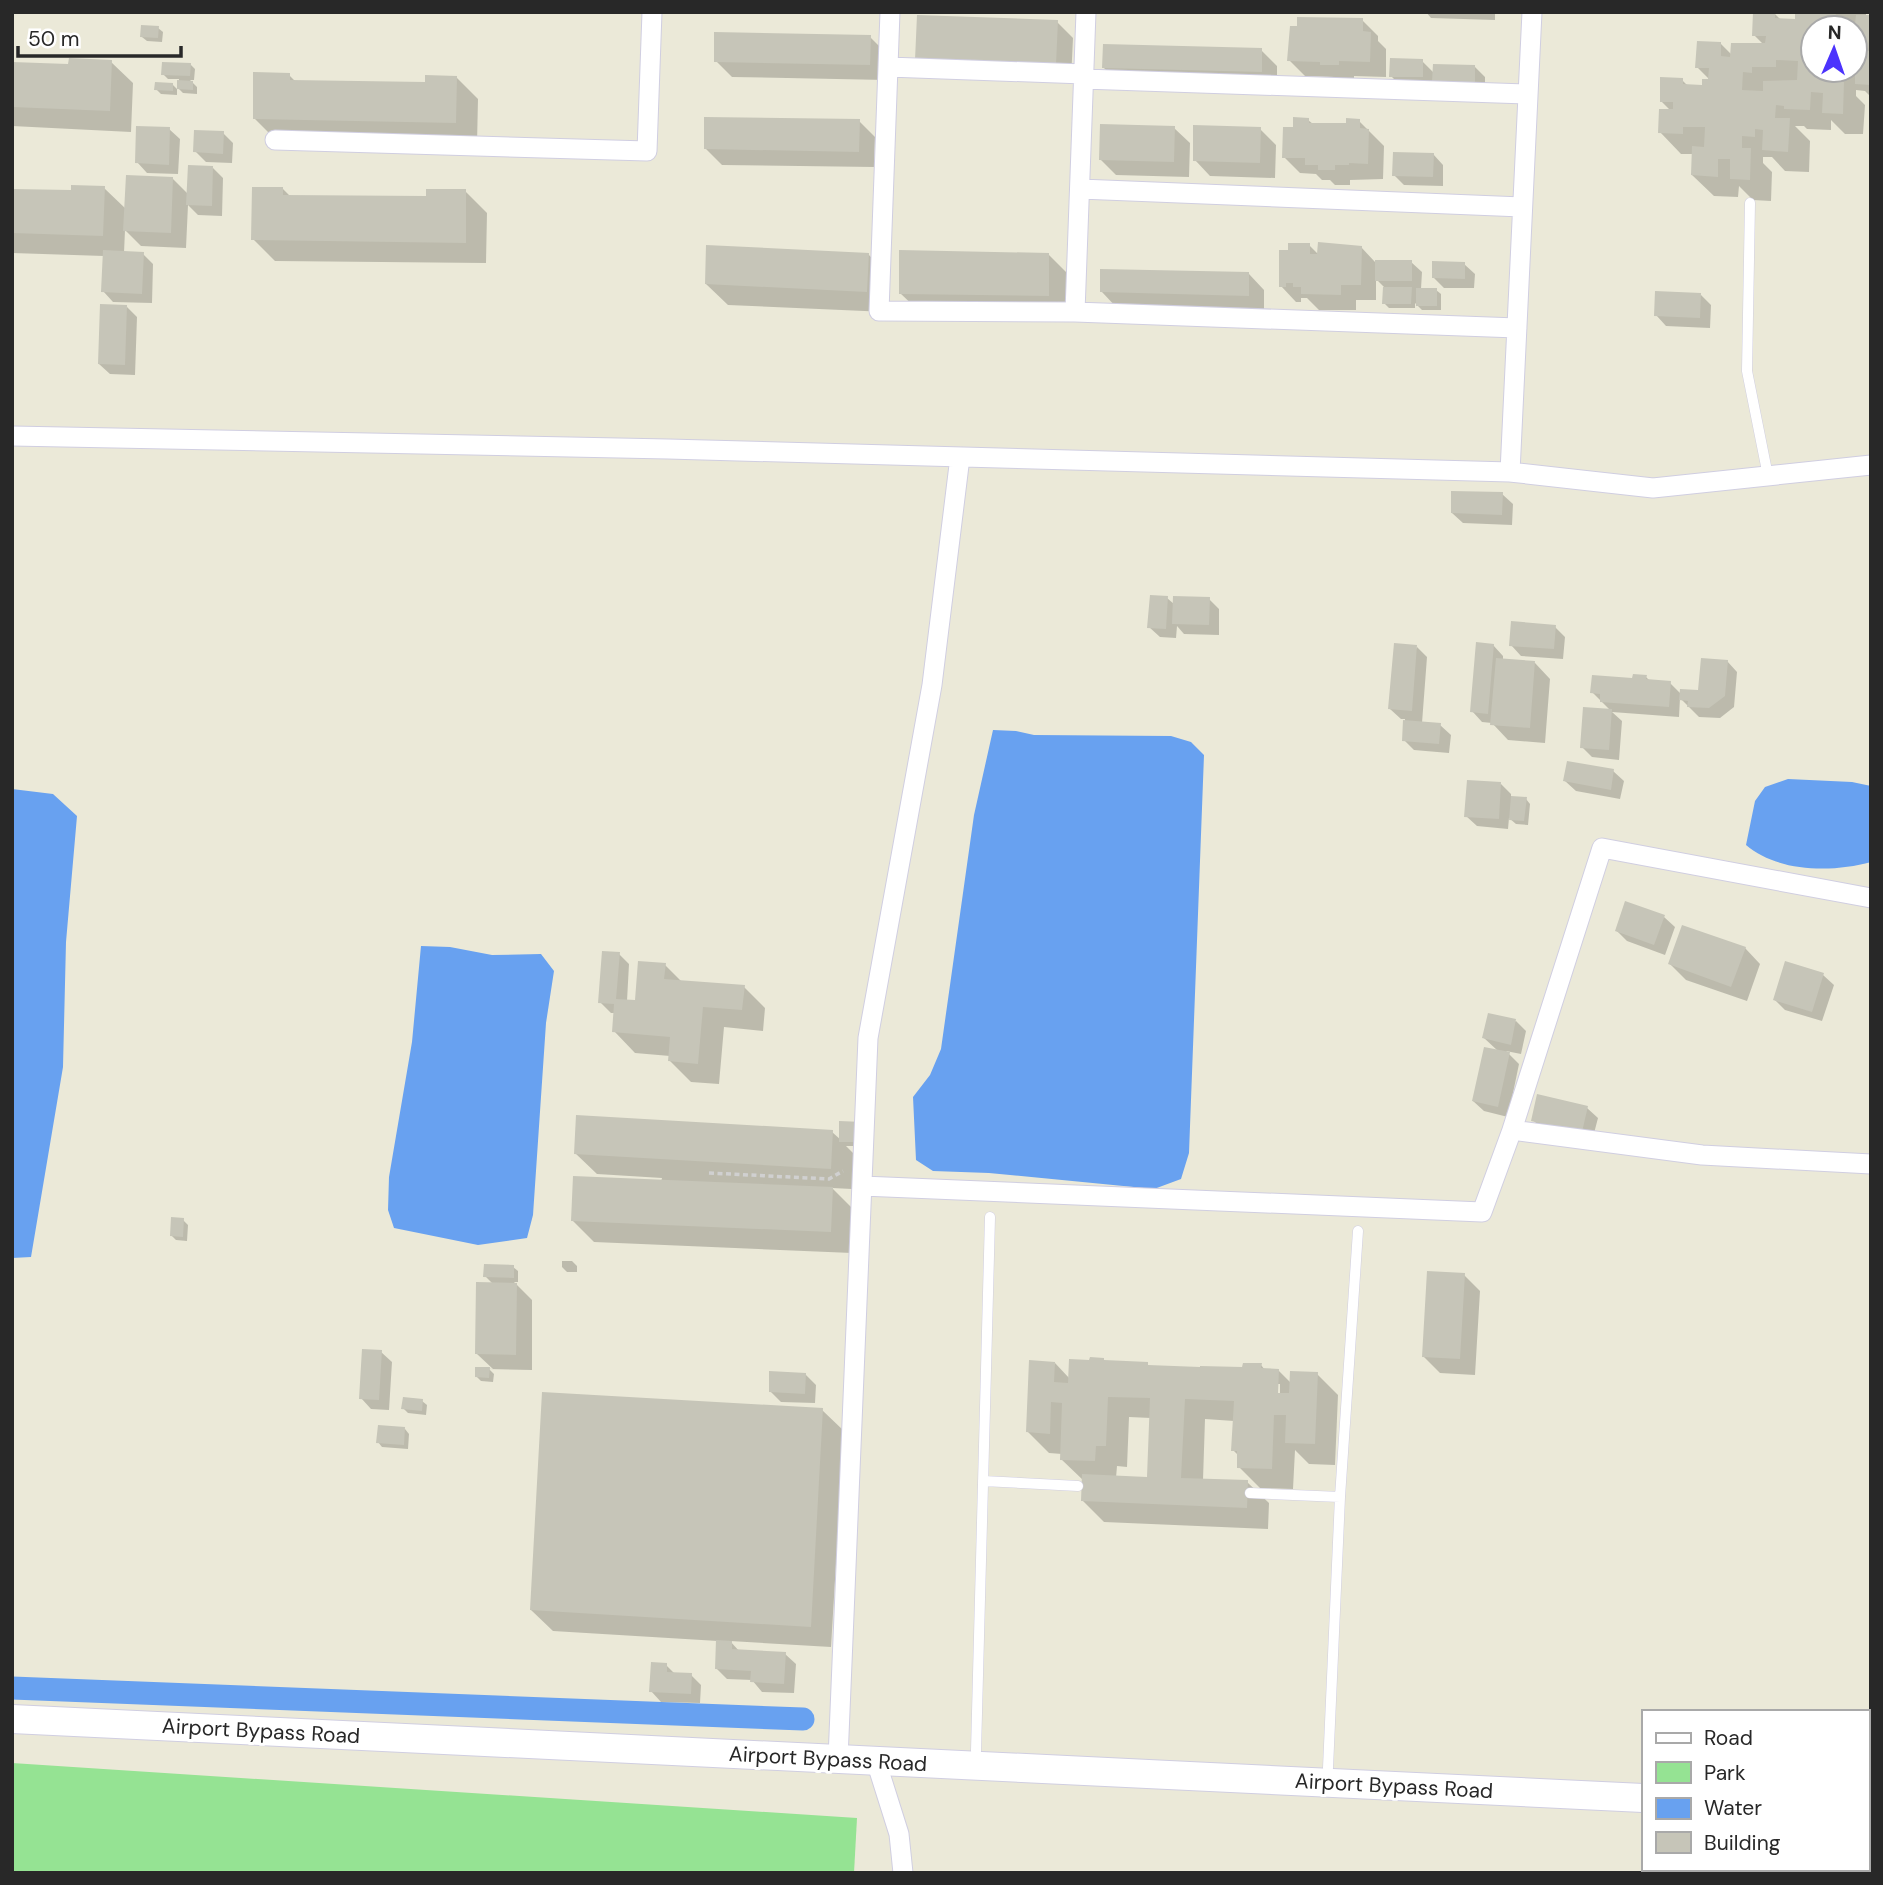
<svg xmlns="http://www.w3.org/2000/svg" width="1883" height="1885" viewBox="0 0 1883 1885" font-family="'DM Sans',sans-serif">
  <rect width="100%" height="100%" fill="#ebe9d8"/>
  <path fill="#95e393" d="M12,1763L857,1818L854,1873H12Z"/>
  <path fill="#68a1f0" d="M993,730L1016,731L1034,735L1171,736L1191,742L1204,755L1189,1153L1181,1179L1154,1189L989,1173L933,1171L916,1160L913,1097L930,1075L941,1049L974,815Z
    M1788,779L1852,782L1871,786V862C1831,873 1778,872 1746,845L1755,801L1765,787Z
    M12,789L53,794L77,816L66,942L63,1067L31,1257L12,1258Z
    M421,946L450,947L492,955L541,954L554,971L546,1023L533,1215L527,1238L478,1245L394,1228L388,1210L389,1177L412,1042Z"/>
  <path fill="#0003" fill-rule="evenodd" d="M178,12H213V14Z
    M1426,12H1495V20L1431,18Z
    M1802,12H1866V17H1871V97L1865,91L1856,90V96L1865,105L1863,134H1845L1831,120V130L1807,129L1804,126H1795L1810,141L1809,172L1785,171L1772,157H1763V163L1772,172L1771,201L1753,200L1739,186L1738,197L1714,196L1692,175L1693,154H1681L1660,132L1671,111L1661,101L1682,80L1688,86L1704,87L1711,81L1697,67L1721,44L1732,55L1764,45L1754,35L1775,14L1781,20H1796ZM1813,28H1855V70H1813Z
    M919,17L1057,22L1073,38L1071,80Z
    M1362,20L1378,36V41L1386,49V77L1354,76V81L1337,80L1334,77L1305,76L1289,60Z
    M158,28L163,32L162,42L147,41L142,37Z
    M870,37L886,53V80L732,77L716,61Z
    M1261,50L1277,66V87L1120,84L1104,68Z
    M1422,61L1434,73L1475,67L1485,77V92L1444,91L1433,79V87L1401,86L1391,76Z
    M111,62L133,83L131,132L12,126V64L70,66Z
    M190,64L195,69L194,80H190L197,87V94L183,93L178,88L179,79H168L163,74Z
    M289,75L296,82L427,84L457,78L478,99L477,144L276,140L254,118Z
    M172,84L177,89V95L161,94L156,89Z
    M1308,120L1313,124L1348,125L1359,121L1384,146L1383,179L1350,180V185H1335L1330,180H1322L1316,174L1300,173L1284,157L1294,129Z
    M859,121L875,137L874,167L722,165L706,149Z
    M1174,128L1190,143L1189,177L1116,175L1100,159Z
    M169,129L180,139L178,174L147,173L137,162Z
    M1260,129L1276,145L1275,178L1210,176L1195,160Z
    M223,133L233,143L232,163L206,162L195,151Z
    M1433,154L1443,165V186L1404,185L1394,175Z
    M213,168L223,178L222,216L198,215L188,205L186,248L141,246L125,230L124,253L143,254L153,264L152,303L113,302L103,291L104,256L12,253V191L73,192L104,188L126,209L172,178L188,194Z
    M283,189L290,196L428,198L465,191L487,213L486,263L275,261L253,239Z
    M1309,245L1319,255L1361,247L1375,262H1411L1422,272L1421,289L1436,290L1441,294V310H1422L1415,303V308H1389L1384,303V287L1376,279V300H1356V310H1319L1307,298H1301V302H1296L1281,286Z
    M868,254L889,276L887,312L728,305L706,284Z
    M1049,255L1070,276L1069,317L922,314L900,293Z
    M1464,264L1475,274L1474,288H1444L1434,278Z
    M1249,274L1264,290V311L1117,308L1102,292Z
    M1701,295L1711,305L1710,328L1666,326L1656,315Z
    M127,307L137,317L135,375L110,374L99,364Z
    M1502,494L1513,504L1512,525L1463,523L1452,513Z
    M1167,598L1174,604L1209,599L1219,609V635L1184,634L1177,626L1176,638L1160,637L1149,627Z
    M1555,627L1565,637L1563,659L1521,656L1511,645Z
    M1493,645L1503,656V660L1535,663L1550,679L1545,743L1508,740L1492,723L1482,722L1472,711Z
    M1417,647L1427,657L1422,723L1440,725L1451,735L1449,753L1414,750L1404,740L1405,719H1401L1390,709Z
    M1727,661L1737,672L1734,707L1720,718L1699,717L1680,698L1679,717L1612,712L1622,721L1619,760L1592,757L1582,747L1611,711L1592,692L1646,677L1650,681L1670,683L1681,694L1700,692Z
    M1613,771L1624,781L1620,799L1576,791L1565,781Z
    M1501,784L1511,794V798L1526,799L1530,804L1528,825L1516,824L1509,818L1508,829L1477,826L1466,816Z
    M1664,917L1675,927L1665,955L1627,941L1617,931Z
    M1745,948L1760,964L1747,1001L1686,980L1670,964Z
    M619,954L629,964L627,1001L637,1002L665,965L682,982L744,987L765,1008L763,1031L724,1027L719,1084L691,1082L669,1060L670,1056L635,1053L614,1031L615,1013H611L600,1002Z
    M1823,975L1834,985L1822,1021L1785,1010L1775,1000Z
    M1516,1021L1526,1031L1521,1054L1506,1051L1519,1064L1508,1117L1484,1111L1473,1101L1498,1051L1484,1038Z
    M1587,1108L1598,1118L1592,1141L1543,1130L1533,1120Z
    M867,1128V1146H846L854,1154L852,1189L832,1188L854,1210L852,1253L594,1242L573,1221L661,1182L662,1178L597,1174L575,1153L832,1132L841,1140Z
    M183,1220L188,1225L187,1241L176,1240L171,1235Z
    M562,1261H572L577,1266V1272H567L562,1267Z
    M513,1267L518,1271V1282H514L532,1300V1370L489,1369L494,1374L493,1382L481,1381L476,1376L477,1368L493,1369L477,1354L493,1284L485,1276Z
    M1464,1275L1480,1291L1475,1375L1440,1373L1424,1357Z
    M381,1352L392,1362L389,1410L371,1409L361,1398Z
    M1106,1362L1147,1364L1150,1367L1244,1369L1261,1365L1265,1370H1278L1291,1383L1317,1374L1338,1395L1335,1465L1309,1464L1295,1450L1293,1489L1260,1488L1239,1467V1456L1233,1450L1234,1421L1205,1419L1203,1480L1247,1482L1269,1503L1268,1529L1104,1522L1083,1501L1084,1481L1061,1459L1062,1454L1049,1453L1028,1432L1055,1363L1070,1379ZM1277,1384H1280V1402H1276ZM1129,1417L1151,1418L1149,1479L1116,1478L1117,1466L1127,1467Z
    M805,1374L816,1385L815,1403L781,1402L770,1391Z
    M422,1401L427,1405L426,1415L408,1413L403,1408Z
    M822,1410L844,1431L831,1647L730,1641L740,1652L785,1654L796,1664L794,1693L762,1692L752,1680L727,1679L716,1668L718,1641L553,1631L531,1610Z
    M405,1429L409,1434L408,1449L382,1447L378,1442Z
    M666,1665L676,1675H691L701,1685L700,1703L661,1702L651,1691Z"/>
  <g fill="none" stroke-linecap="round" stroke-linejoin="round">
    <path stroke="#68a1f0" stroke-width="23" d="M12,1688L803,1719"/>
  </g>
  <path fill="#c6c5b8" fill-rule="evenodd" d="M1753,12H1775V18L1795,19V12H1836L1835,23L1855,24L1856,15H1871V39H1869L1868,51H1871V85L1855,84V28H1813V70H1836L1835,81L1844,82L1843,114L1822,113L1823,93L1811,92L1810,110L1784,109V106L1776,105L1775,118H1790L1788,152L1762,150L1763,130L1755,129V137L1742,136V148H1751L1750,180L1730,179V159H1718V177L1691,175L1692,146L1704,147L1705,127H1683V134L1658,133L1659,109H1673V102H1660V77L1683,78V84L1702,85V79H1708L1709,68H1695L1697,41L1721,42V56L1730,57L1731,43H1765L1766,36H1752ZM1776,60L1798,61L1797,80L1763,81V91L1742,90L1743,72L1752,73V67H1776Z
    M917,15L1058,20L1056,65L915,60Z
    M1297,17L1363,18V31L1371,32L1370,62L1339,61V65H1320V62L1287,61L1290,26H1297Z
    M141,25L159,26L158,38L140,37Z
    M714,32L871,35L870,65L714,62Z
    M1103,44L1262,48V72L1102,68Z
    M69,58L112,60L110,111L12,107V62L68,64Z
    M1390,58L1423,59V77H1389Z
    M162,62L191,63L190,76L161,75Z
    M1433,64L1475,65V83L1432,81Z
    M253,72L290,73V80L425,82V75L457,76L456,123L253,119Z
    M177,80L193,81V90L177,89Z
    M155,82L173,83V91L154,90Z
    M704,117L860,119L859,152L704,149Z
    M1293,117L1309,118V123H1346V118L1360,119V128L1369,129L1368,164L1349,163V165H1335V170H1318V165H1305V158H1282L1283,127H1293Z
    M1100,124L1175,126L1174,162L1099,160Z
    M1193,125L1261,127L1260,163L1193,161Z
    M136,126L170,127L169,165L135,163Z
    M194,130L224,131L223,154L193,152Z
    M1393,152L1434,153L1433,177L1392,176Z
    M188,165L213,166L212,206L186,205Z
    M126,175L173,177L171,233L123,231Z
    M71,185L105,186L103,236L12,233V189L71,190Z
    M252,187H283V195L426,196V189H466V243L251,240Z
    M1318,242L1362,246L1361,285H1341V295L1301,294V287H1293V283H1286V287H1279V250H1288V243H1310V254H1317Z
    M706,245L869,253L867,292L705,284Z
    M103,250L144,252L142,294L101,292Z
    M899,250L1049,253V296L899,294Z
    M1375,260H1412V281H1375Z
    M1432,261L1465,262V279L1432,278Z
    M1100,269L1249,272V296L1100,292Z
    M1383,287H1412L1411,304H1382Z
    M1416,288H1437V306H1416Z
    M1655,291L1701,293L1700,318L1654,316Z
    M100,304L127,305L125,365L98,364Z
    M1451,491L1503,492L1502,515L1451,513Z
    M1150,595L1168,596L1166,629L1147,628Z
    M1173,596L1210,597L1209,625L1172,624Z
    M1511,621L1556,625L1554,649L1509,646Z
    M1476,642L1494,644L1488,714L1470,712Z
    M1394,643L1417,645L1412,711L1388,709Z
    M1496,658L1535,661L1530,728L1490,725Z
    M1701,658L1728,660L1725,696L1709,708L1687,707L1688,701L1679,700L1680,689L1698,690Z
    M1633,674L1647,675L1646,679L1671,681L1669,707L1600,702V694L1590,693L1592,675L1632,678Z
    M1583,707L1612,709L1609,750L1580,748Z
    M1403,720L1441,723L1439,744L1402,741Z
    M1567,761L1614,769L1611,790L1563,781Z
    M1467,780L1501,782L1499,819L1464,817Z
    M1511,796L1527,797L1524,821L1509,820Z
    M1625,901L1665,915L1654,945L1615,931Z
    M1682,925L1746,947L1731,987L1668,964Z
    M602,951L620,952L616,999L635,1000L638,961L666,963L664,979L745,985L742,1010L703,1007L698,1064L668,1061L670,1037L612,1032L614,1004L598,1003Z
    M1785,961L1824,973L1812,1012L1773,1000Z
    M1488,1013L1516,1019L1511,1045L1482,1038Z
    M1484,1047L1510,1052L1498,1107L1472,1101Z
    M1537,1094L1588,1106L1582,1132L1531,1121Z
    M576,1115L833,1130L831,1169L574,1154Z
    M839,1121L863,1122V1142H839Z
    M573,1176L833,1187L831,1232L571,1221Z
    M171,1217L184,1218L183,1237L170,1236Z
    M484,1264L514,1265V1278L483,1277Z
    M1427,1271L1465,1273L1460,1359L1422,1357Z
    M476,1282L517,1283L516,1355L475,1354Z
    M362,1349L382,1350L379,1400L359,1399Z
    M1090,1357L1104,1358V1360L1148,1362V1365L1200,1367V1366L1242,1367L1243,1363H1262L1261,1368L1279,1369L1278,1393H1289L1290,1371L1318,1372L1315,1444L1285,1443L1286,1415H1274L1272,1469L1237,1468V1451H1231L1234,1401L1185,1399L1181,1478L1248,1480L1247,1508L1081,1501L1082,1474L1147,1477L1150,1398L1108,1397L1106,1446H1096L1095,1461L1060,1460L1062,1403L1051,1402L1050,1434L1026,1432L1029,1360L1055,1362L1054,1382L1068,1383L1069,1359L1089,1360Z
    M475,1367H490L489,1378L475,1377Z
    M769,1371L806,1373L805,1394L769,1392Z
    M542,1392L823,1408L811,1627L530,1610Z
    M403,1397L423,1399L422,1411L401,1409Z
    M378,1425L405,1427L404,1445L376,1443Z
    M716,1640L732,1641V1649L786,1652L784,1684L750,1682L751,1671L715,1669Z
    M651,1662L667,1663V1672L692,1673L691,1694L649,1692Z"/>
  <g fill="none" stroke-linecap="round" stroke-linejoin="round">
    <defs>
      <path id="lane" d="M1750,203L1747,371L1768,476
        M983,1481L1078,1486
        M1250,1493L1340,1497
        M976,1751L990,1217
        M1328,1768L1340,1497L1358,1231"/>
      <path id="street" d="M890,12L879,311L1075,312L1517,328
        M888,67L1084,74
        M1083,79L1528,94
        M275,140L647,151L652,12
        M1080,189L1522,207
        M1075,312L1086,12
        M12,436L668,449L1510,472L1653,488L1871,465
        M1510,472L1532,12
        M1512,1130L1602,848L1871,898
        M862,1186L1482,1212L1512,1130L1702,1155L1871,1164
        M838,1759L868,1038L932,685L960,457
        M876,1761L899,1834L903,1873"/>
      <path id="secondary" d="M12,1719L1643,1798
        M1867,1810H1871"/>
    </defs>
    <use href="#lane" stroke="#d0cee1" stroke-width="11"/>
    <use href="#street" stroke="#d0cee1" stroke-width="21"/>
    <use href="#secondary" stroke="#d0cee1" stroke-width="30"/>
    <path stroke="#d0d0d0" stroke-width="3.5" stroke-dasharray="5 3.5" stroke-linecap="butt" d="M709,1173L829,1179L843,1171"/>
    <use href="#lane" stroke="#fff" stroke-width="10"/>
    <use href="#street" stroke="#fff" stroke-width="19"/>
    <use href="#secondary" stroke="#fff" stroke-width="28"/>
  </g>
  <g text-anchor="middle" stroke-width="6" stroke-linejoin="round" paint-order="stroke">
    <g font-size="21" fill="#282828" stroke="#fff">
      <text transform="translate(261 1731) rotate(3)" y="7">Airport Bypass Road</text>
      <text transform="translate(828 1759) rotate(3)" y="7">Airport Bypass Road</text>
      <text transform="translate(1394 1786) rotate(3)" y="7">Airport Bypass Road</text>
    </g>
  </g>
  <rect width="1883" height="1885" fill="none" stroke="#282828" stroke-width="28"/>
  <rect x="1642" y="1710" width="228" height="161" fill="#ffffff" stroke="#a9a9a9" stroke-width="2"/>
  <rect x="1656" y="1733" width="35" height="10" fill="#ffffff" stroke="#a9a9a9" stroke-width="2"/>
  <text x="1704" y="1745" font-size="21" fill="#282828">Road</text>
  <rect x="1656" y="1762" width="35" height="21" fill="#95e393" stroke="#a9a9a9" stroke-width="2"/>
  <text x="1704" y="1780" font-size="21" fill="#282828">Park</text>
  <rect x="1656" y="1798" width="35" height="21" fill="#68a1f0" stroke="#a9a9a9" stroke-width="2"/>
  <text x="1704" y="1815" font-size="21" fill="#282828">Water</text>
  <rect x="1656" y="1832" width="35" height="21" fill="#c6c5b8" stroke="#a9a9a9" stroke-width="2"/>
  <text x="1704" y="1850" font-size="21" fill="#282828">Building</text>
  <g transform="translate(1834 49) rotate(2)"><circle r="33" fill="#ffffff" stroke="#a9a9a9" stroke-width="2"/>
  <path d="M0-5L12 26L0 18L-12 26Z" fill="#4c33fd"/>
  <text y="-10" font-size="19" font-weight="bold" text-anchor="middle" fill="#282828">N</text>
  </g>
  <path d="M18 46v10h163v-10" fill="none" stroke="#282828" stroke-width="3.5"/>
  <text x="28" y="46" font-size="21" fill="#282828" stroke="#ffffff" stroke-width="5" paint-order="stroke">50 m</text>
</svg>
